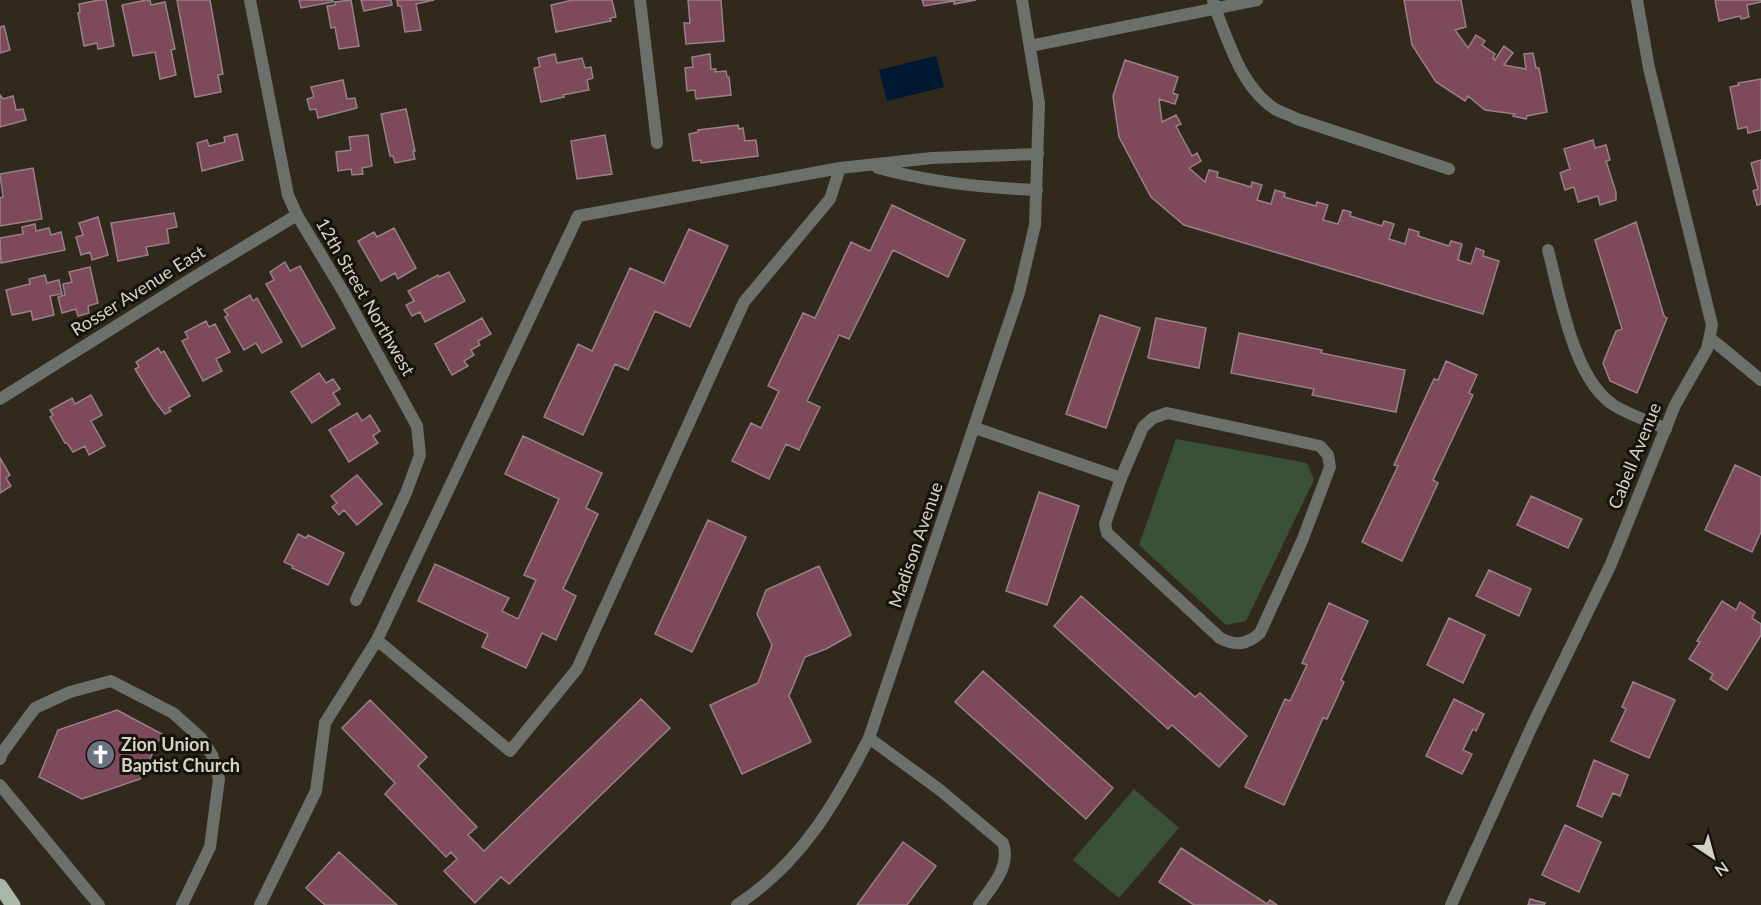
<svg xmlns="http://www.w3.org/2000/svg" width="1761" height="905" viewBox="0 0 1761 905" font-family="Lato,sans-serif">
  <rect width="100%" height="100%" fill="#312a1c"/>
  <path fill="#385137" d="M1176,439L1307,463L1314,480L1246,621L1226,625L1139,545Z
    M1134,789L1179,828L1119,898L1073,860Z"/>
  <path fill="#001932" d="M936,56L944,87L887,101L879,70Z"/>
  <path fill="#7f495c" stroke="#958187" stroke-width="1.5" d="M99,0H106L114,46L98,49L97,43L84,46L78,13L80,12L79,4Z
    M146,0H150L151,5L165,2L175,49L171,50L176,75L160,79L155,52L133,56L122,5Z
    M177,0H210L223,74L218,75L221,92L195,97Z
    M299,0H333V2L301,8Z
    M351,0L359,46L339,49L335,27L331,28L327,6L335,5V2Z
    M361,0H391L392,5L364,11Z
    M397,0H434L416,4L421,30L405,32L401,6H398Z
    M573,0H612L616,17L610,18L611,21L556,32L551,5Z
    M688,0H721L724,41L686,44L684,23H690Z
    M922,0H976L954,4V1L924,6Z
    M1404,0H1461L1466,27L1455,30L1468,48L1476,35L1485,41L1482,45L1495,54L1493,58L1495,60L1504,46L1513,53L1504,65L1526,69L1524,54L1533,53L1536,68H1539L1547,112L1527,116L1526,119L1513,116L1515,114L1485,110L1468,96L1465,101L1436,82L1412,45Z
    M1715,0H1761V2L1747,5L1749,17L1741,19L1740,16L1719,21Z
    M4,26L10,50L0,53V27Z
    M555,54L557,63L582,58L585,68L591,67L593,78L587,80L589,90L563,95L564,97L541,102L534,68L540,67L538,58Z
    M710,54L711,69H716L715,72L726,71L727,77H729L731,95L696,99L695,90L687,91L685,68L693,67L692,57Z
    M1125,60L1178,77L1173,93L1178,95L1175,104L1159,99L1162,122L1176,115L1181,124L1176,126L1192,156L1197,153L1201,161L1189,168L1205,182L1209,170L1218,172L1217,177L1251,187L1252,182L1262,185L1257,200L1271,204L1275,190L1285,193L1284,197L1316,206L1317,202L1328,205L1323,220L1338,224L1343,210L1351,212L1350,216L1382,226L1384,221L1394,224L1389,239L1405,244L1409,229L1419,232L1418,236L1449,246L1451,241L1462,244L1458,260L1471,264L1476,248L1484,251L1483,256L1499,261L1483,314L1184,225L1151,197L1119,137L1113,96Z
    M1761,79V130L1748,133L1747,127L1738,129L1730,87L1739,85L1738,83Z
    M343,80L347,99L355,98L357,108L318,118L316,109L310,110L307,99L314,97L311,87Z
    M0,95L3,99L13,96L16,110L23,109L26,120L0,127Z
    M406,109L415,151H413L415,159L395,163L393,156H390L381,114Z
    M738,125L739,129L743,128L745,141L756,140L758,156L701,163V160L693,161L689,134L698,132V130Z
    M237,134L243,160L202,171L197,143L207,140L209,146L225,142L224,137Z
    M368,135L372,166L362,168L363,174L352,175L351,169L338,171L336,152L351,150L349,137Z
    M605,135L612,174L577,179L571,141Z
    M1593,140L1595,148L1606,145L1610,160L1606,161L1616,192V200L1600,205L1598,196L1578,202L1574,187L1565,190L1560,173L1570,169L1564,149Z
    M1761,160V204L1757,205L1753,191L1758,189L1751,163Z
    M33,168L42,219L0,226V198L3,197L0,174Z
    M892,205L965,240L948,277L893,250L849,339L839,335L807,401L820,407L799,450L786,444L769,479L732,461L751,423L761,428L779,391L768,386L803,313L815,318L851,242L870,251Z
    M174,213L177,227L167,229L169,243L146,247L148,255L118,261L111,223Z
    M98,217L108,255L92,260L90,252L81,255L76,237L83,235L79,223Z
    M1636,222L1664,316L1667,318L1637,393L1610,381L1603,363L1616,331L1622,329L1595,240Z
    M35,224L36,231L49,228L51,235L61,232L65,250L1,263L0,238L23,234L22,227Z
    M394,228L416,268L398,279L395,273L381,281L358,241L374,232L377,237Z
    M689,229L728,246L690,327L655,311L628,370L615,364L583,435L544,417L578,344L592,351L630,268L664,283Z
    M285,262L290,271L300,266L335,328L302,347L266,284L274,280L270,272Z
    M90,267L98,303L88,306L89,313L78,316L76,309L62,313L58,297L65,295L63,284L72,282L69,272Z
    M449,272L465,301L425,322L420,312L412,316L406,305L414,301L408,291L438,275L439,277Z
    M45,275L47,283L59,280L62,294L50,296L54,315L33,320L31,311L12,315L6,290L30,284L29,279Z
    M250,295L253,301L257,298L282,342L262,353L256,343L244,350L225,317L228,315L224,310Z
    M1100,315L1140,328L1106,428L1066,414Z
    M482,318L491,334L478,341L480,345L471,350L474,355L464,361L468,366L452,375L435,344Z
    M1156,318L1206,328L1199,368L1148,358Z
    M206,321L209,327L215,324L230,352L216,359L222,371L203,381L182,341L188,338L185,332Z
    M1239,333L1322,350L1321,353L1405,370L1396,412L1312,395L1314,389L1231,373Z
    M158,348L161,353L164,351L190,396L169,408L171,411L165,414L154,400L135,369L139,367L136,362Z
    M1446,361L1477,375L1469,393L1473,395L1433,480L1438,483L1402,561L1362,542L1398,466L1394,465L1434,379L1438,380Z
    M319,373L326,383L333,379L340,389L333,393L340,404L312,423L291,392Z
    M91,395L102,415L91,421L105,446L89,455L85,446L73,452L67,443H65L50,417L53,415L50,410L72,398L75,404Z
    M357,413L362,421L370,415L380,431L373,436L378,443L349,462L329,430Z
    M523,436L602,473L586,508L598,514L563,589L576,596L556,640L542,633L526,668L482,647L488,634L418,601L435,564L509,598L502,611L518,619L536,580L524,575L559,499L505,474Z
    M0,458L10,475L6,478L11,486L0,493Z
    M1735,465L1761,477V532L1752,552L1705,530Z
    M357,475L382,504L357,525L344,510L339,515L332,507L337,503L331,496Z
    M1039,492L1079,506L1047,605L1006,591Z
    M1531,496L1582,519L1568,548L1517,525Z
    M708,520L746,537L692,652L655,634Z
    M298,534L306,538L308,535L344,553L328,585L292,568L293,566L284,562Z
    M819,566L851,635L826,649L805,657L789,696L811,742L742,774L710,705L758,683L772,645L757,614L766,590Z
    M1489,570L1531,589L1519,616L1476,596Z
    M1081,596L1195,697L1200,693L1247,736L1219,767L1172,725L1168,729L1054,626Z
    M1722,601L1736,610L1740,602L1755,612L1752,618L1761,624V635L1727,690L1710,679L1713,674L1689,659L1700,642L1697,641Z
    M1329,603L1368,621L1341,680L1344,682L1327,719L1323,718L1284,805L1245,787L1285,699L1290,701L1307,665L1302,663Z
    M1449,618L1485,635L1463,683L1427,665Z
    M983,671L1113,788L1086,819L955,702Z
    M1633,682L1675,700L1649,758L1611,741L1626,709L1622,707Z
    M641,699L670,728L509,884L501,877L475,903L444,871L457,859L451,852L446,857L385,794L395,783L342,728L370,700L427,757L418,766L477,827L468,835L484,851Z
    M1454,699L1484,714L1476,731L1473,729L1463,750L1472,754L1462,774L1426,756Z
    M117,710L162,734L140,779L82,799L39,777L58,730Z
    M1594,760L1628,775L1620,796L1613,793L1602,817L1577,806Z
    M1565,825L1601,842L1579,892L1542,875Z
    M903,842L936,866L907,905H857Z
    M1181,848L1267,904L1270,900L1277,905H1194L1159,882Z
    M339,852L397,905H325L306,888Z
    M1530,899L1545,903L1544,905H1528Z"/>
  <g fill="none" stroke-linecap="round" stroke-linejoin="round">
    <path stroke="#6b706a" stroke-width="12" d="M1213,0L1215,8C1229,43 1242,88 1275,109C1282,113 1290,115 1297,119L1449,169
      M1030,46L1257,0
      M878,168C930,182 983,188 1037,190
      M1548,250C1560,295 1573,380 1615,406C1630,415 1649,421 1666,429
      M1167,413L1320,446L1328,455L1330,467L1302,541L1260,633C1247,645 1235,646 1220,638L1107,533L1105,524L1121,478L1143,427L1153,418Z
      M975,428L1121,478
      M377,640L510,751L577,669L744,302L830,199L840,168L932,158L1038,154
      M869,738L940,790L1003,843C1011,867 992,886 979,905
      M0,759L2,753L35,708L70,692L111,681L173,713L201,738L212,755L219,779L210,847L182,905
      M0,785L99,905
      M260,905L316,791L325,723L377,640L578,216L840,168"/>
    <path stroke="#6b706a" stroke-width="12" d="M250,0L288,195L297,215L344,293L417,426L420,455L406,493L356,600
      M640,0L657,143
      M1710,338L1761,380
      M0,399L191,279L297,215
      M1451,905L1532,726L1611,564L1675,405L1707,349L1712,325L1649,68L1637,0"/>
    <path stroke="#6b706a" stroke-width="12" d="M737,905C801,863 835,804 869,738L1019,293L1035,225L1039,103L1022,0"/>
    <path stroke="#a9b6a9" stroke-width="15" d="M0,886L13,905"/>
  </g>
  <defs>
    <symbol id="church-disc" viewBox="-11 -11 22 22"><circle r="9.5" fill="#6b7280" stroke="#16130d"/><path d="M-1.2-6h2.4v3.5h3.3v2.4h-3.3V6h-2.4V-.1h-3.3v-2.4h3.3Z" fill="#fff"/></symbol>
  </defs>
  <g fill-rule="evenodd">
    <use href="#church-disc" x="84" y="738" width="33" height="33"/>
  </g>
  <g text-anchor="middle" stroke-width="6" stroke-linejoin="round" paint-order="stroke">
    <g font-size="18" fill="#d6d2c9" stroke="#16130d">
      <text transform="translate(138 291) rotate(-32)" y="6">Rosser Avenue East</text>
      <text transform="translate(365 297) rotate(60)" y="6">12th Street Northwest</text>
      <text transform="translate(1635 456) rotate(-68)" y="6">Cabell Avenue</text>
      <text transform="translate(916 545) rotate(-71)" y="6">Madison Avenue</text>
    </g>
    <g font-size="18" font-weight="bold" fill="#d6d2c9" stroke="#16130d" text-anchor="start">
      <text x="121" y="751">Zion Union<tspan x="121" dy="21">Baptist Church</tspan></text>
    </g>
  </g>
  <g transform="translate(1713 857) rotate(144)" stroke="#16130d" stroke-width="4.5" paint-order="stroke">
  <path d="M0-4.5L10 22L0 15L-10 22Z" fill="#d6d2c9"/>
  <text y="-9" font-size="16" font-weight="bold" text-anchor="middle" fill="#d6d2c9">N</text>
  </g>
</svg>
